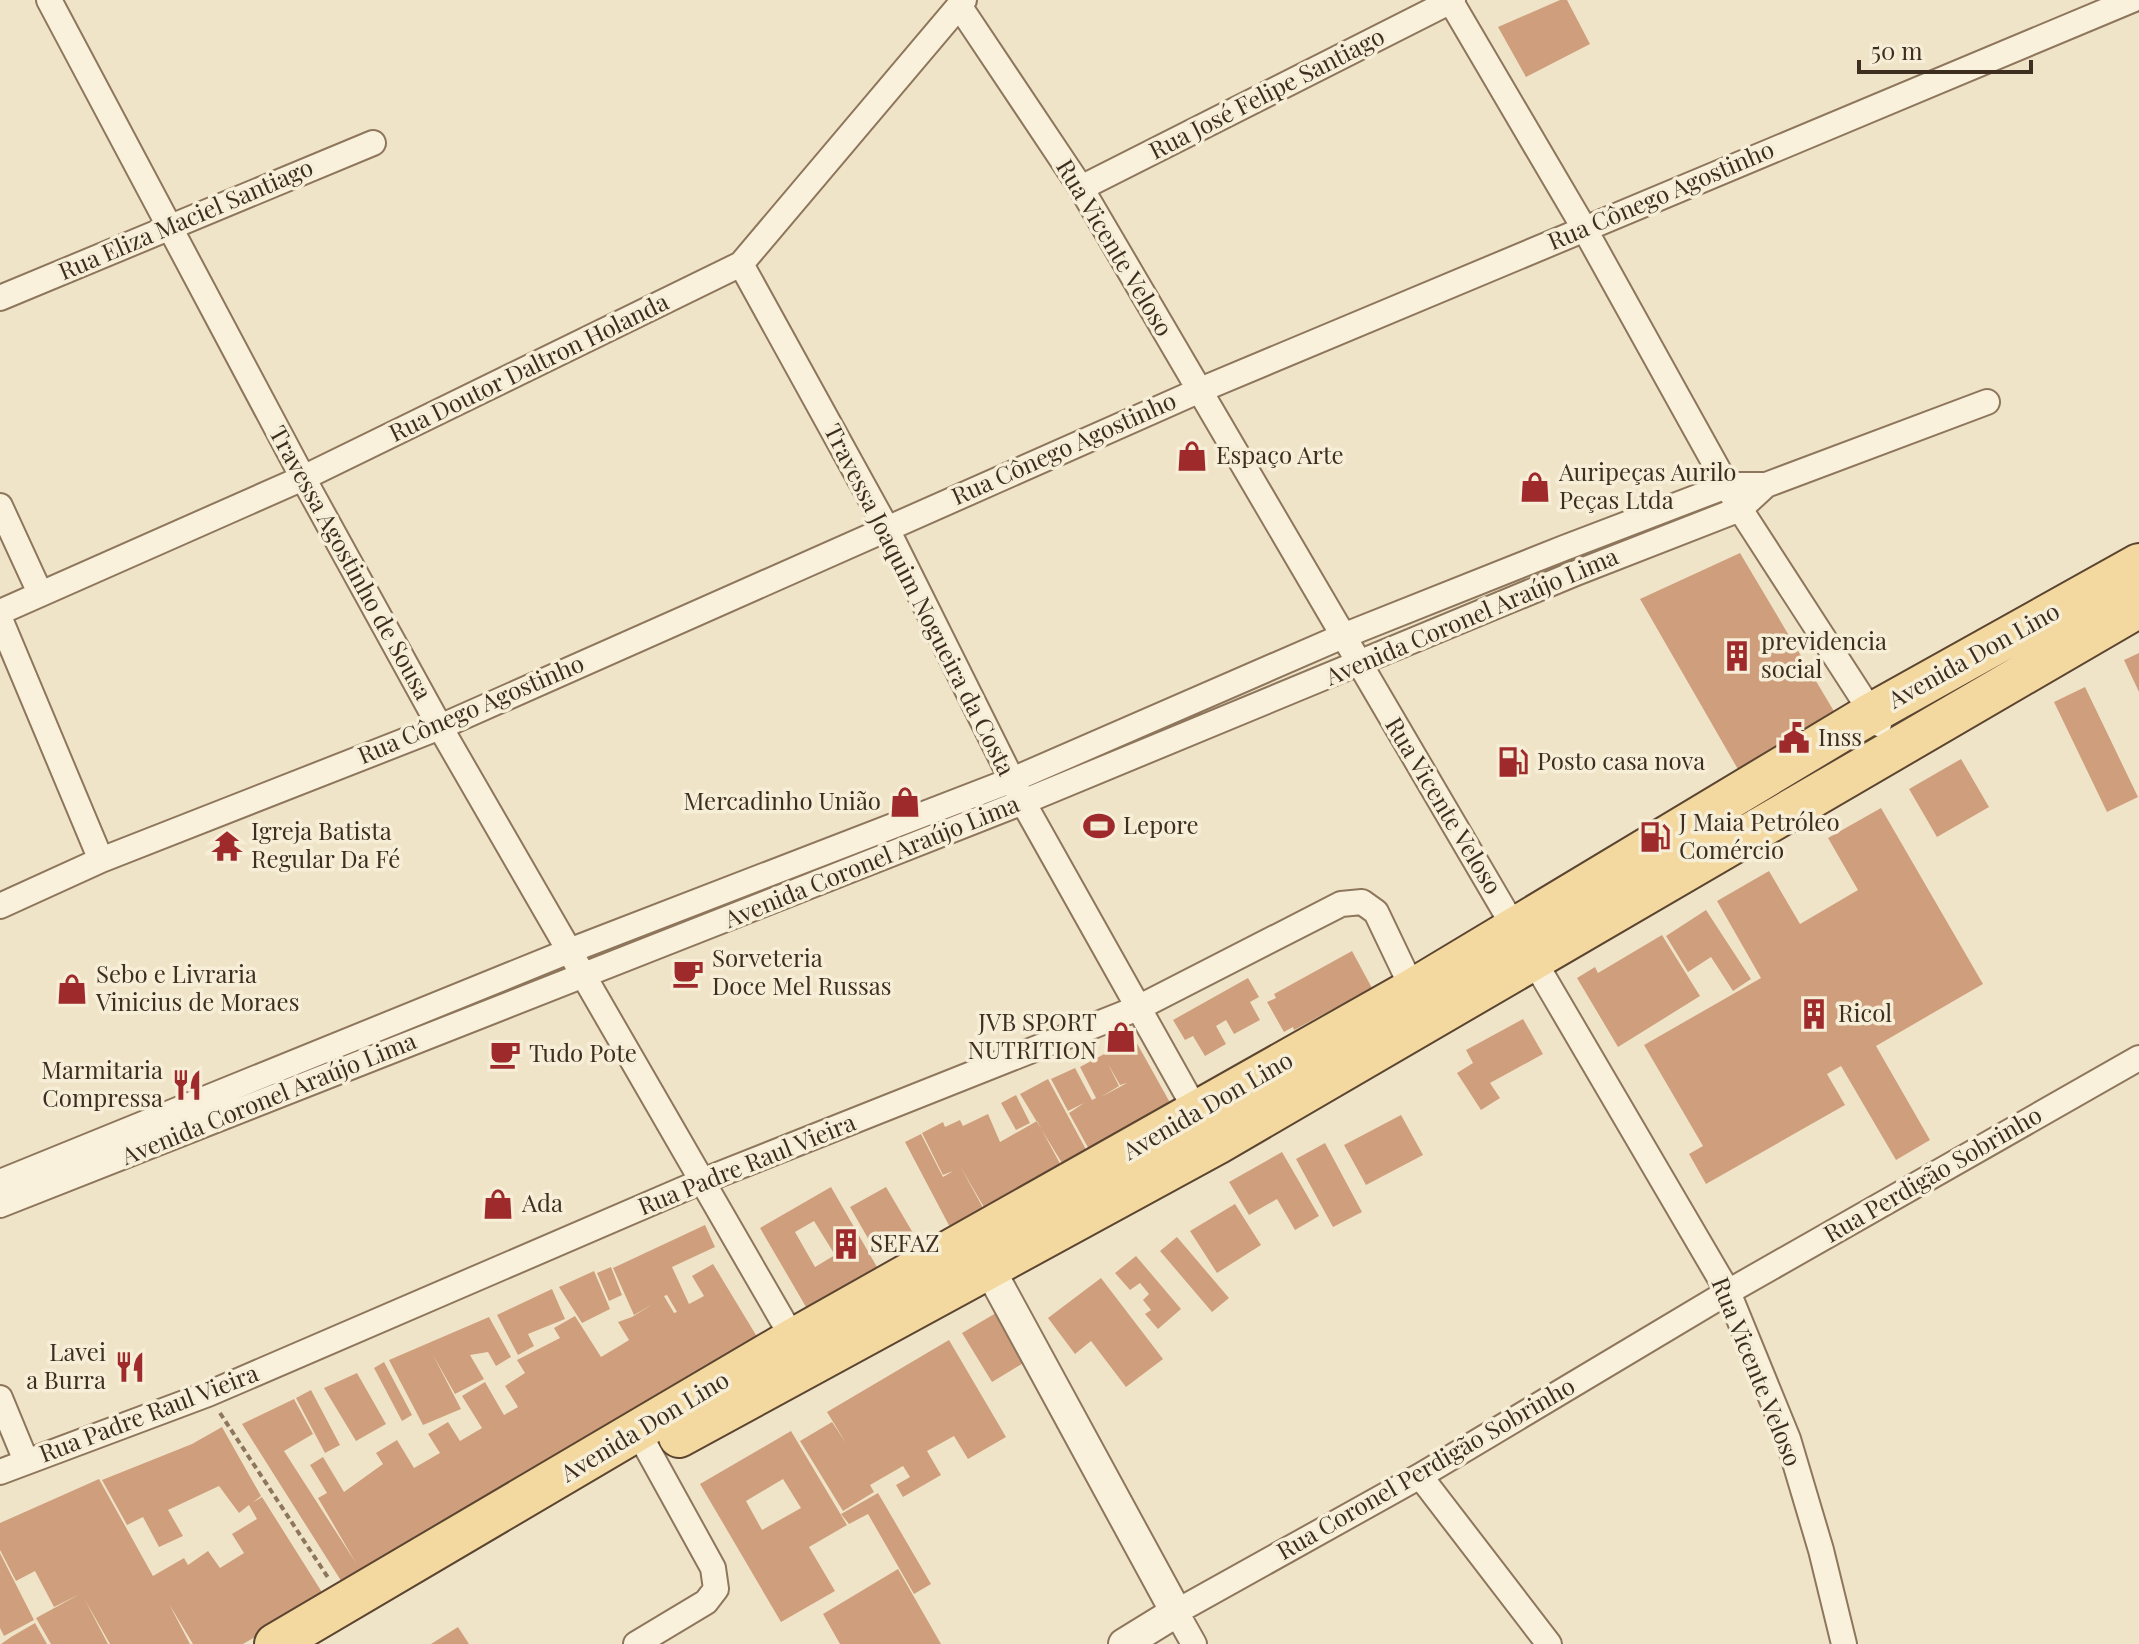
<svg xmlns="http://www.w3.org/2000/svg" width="2139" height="1644" viewBox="0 0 2139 1644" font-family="'Playfair Display',serif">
  <rect width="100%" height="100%" fill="#f0e4c8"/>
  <path fill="#cf9f7d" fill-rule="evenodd" d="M1560,0H1567L1590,44L1526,77L1498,27Z
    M1740,553L1835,713L1743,778L1640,599Z
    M2139,653V692L2124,660Z
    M2085,687L2138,797L2107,812L2054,702Z
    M1961,759L1989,807L1937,837L1909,789Z
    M1881,808L1983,984L1876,1046L1930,1140L1896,1160L1841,1066L1827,1074L1845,1105L1706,1184L1689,1154L1703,1146L1644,1045L1761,978L1717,901L1769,871L1800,924L1858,890L1828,838Z
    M1706,910L1751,979L1733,991L1711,957L1688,972L1666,936Z
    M1662,935L1700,996L1618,1047L1577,978L1595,967L1598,973Z
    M1352,951L1372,988L1294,1030L1293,1027L1284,1032L1267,1002L1276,998L1274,994Z
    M1248,978L1259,997L1250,1002L1260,1020L1234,1034L1226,1020L1216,1026L1226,1044L1205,1056L1193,1036L1185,1040L1173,1020Z
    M1523,1019L1543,1054L1490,1083L1500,1098L1481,1110L1457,1073L1473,1063L1466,1050Z
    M1134,1038L1173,1108L1091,1153L1069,1113L1084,1103L1068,1111L1051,1079L1075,1068L1092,1100L1096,1098L1080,1067ZM1108,1064L1120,1085L1127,1083L1101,1097L1119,1086Z
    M1048,1079L1089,1155L1065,1168L1020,1094Z
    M1016,1095L1030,1123L1016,1130L1001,1103Z
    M988,1114L1000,1142L1037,1121L1063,1169L988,1214L960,1166L987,1215L953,1233L905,1142L921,1134L943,1177L953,1171L943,1175L922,1133L943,1122L945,1127L960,1120L963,1126Z
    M1401,1115L1423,1155L1366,1185L1344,1145Z
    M1325,1143L1362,1212L1333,1227L1296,1159Z
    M1282,1152L1319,1216L1295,1230L1277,1199L1249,1215L1229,1182Z
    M831,1187L877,1267L806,1307L760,1228ZM814,1221L835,1255L815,1267L795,1232Z
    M886,1187L913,1233L877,1254L850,1207Z
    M1235,1204L1261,1245L1217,1273L1190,1231Z
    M705,1225L715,1247L672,1267L689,1304L704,1296L692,1276L713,1264L759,1340L345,1587L242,1424L294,1399L313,1434L284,1451L356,1563L318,1498L327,1493L310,1465L323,1457L344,1492L383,1464L376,1453L397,1440L414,1468L440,1453L428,1434L448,1422L460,1441L482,1428L462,1396L485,1382L504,1415L518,1407L505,1386L525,1373L517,1360L560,1338L554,1328L575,1316L601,1357L621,1345L629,1340L618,1322L632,1317L653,1304L634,1315L613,1268ZM667,1295L677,1312L674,1313L664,1296Z
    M1177,1237L1229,1298L1212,1312L1160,1251Z
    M1136,1256L1181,1309L1158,1329L1145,1314L1151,1310L1143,1300L1149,1294L1140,1283L1130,1290L1115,1273Z
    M611,1267L622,1295L609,1301L597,1273Z
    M594,1271L610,1309L582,1323L559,1287Z
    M1101,1278L1163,1359L1126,1387L1091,1341L1075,1354L1048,1318Z
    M552,1289L565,1319L528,1334L534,1346L518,1355L497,1315Z
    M996,1313L1025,1362L992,1382L962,1333Z
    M489,1317L511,1357L496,1366L488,1352L470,1355L484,1379L455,1394L433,1355L461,1409L423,1425L389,1360Z
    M949,1340L1006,1437L968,1459L954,1436L927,1451L941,1475L903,1497L896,1485L910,1477L903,1466L870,1485L874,1492L843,1511L800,1441L832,1422L846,1443L827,1412Z
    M384,1362L412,1415L402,1421L374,1368Z
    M357,1373L386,1424L356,1441L324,1388Z
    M311,1390L340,1445L325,1453L296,1398Z
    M222,1427L261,1496L252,1503L262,1497L325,1597L243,1644H193L169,1604L190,1644H110L85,1600L108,1644H51L36,1618L80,1594L54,1607L35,1571L16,1581L0,1550V1523L99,1479L153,1576L184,1558L188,1565L208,1551L220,1568L244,1553L232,1534L257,1519L249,1505L239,1513L219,1486L168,1510L183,1536L159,1547L143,1517L127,1525L102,1480L192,1444Z
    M791,1431L847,1525L809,1547L835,1591L781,1622L700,1484ZM783,1479L801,1508L762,1530L746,1501Z
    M878,1493L931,1584L914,1594L868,1514L849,1524L841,1514Z
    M0,1553L34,1620L4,1636L0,1628Z
    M898,1569L941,1644H840L823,1614Z
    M35,1623L47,1644H1L11,1637Z
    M458,1627L469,1644H431Z"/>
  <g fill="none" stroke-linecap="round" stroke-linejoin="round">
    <defs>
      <path id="minor" d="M49,0L303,478L440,727L798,1347
        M1450,0L1584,228L1740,509L1879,724
        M960,7L1081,188L1728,1292L1788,1439L1821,1550L1844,1644
        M1081,188L1453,0
        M741,264L886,527L1023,802L1202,1121
        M0,298L373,143
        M0,506L40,593
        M0,612L303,478L741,264L964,0
        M0,619L101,860
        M0,906L101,860L440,727L1198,391L2132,0
        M0,1182L569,951L1012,780L1343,636L1564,548L1729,485H1766L1987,402
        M0,1205L1023,802L1576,573L1740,509L1766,485
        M0,1398L26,1461
        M0,1472L208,1394L700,1182L1138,1008L1341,904L1362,902L1376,912L1418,1000
        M1420,1476L1549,1644
        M636,1644L706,1602L716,1589L713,1568L638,1432
        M1194,1644L1176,1612L1420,1476L1728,1292L2139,1058"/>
      <path id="tertiary" d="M979,1250L1176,1612L1124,1644"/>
      <path id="primary" d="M679,1437L1217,1144L2139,607
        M275,1644L793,1339L1413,989L1872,713L2139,564"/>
    </defs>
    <use href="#minor" stroke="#8d765c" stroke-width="28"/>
    <use href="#tertiary" stroke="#8d765c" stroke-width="34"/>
    <use href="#primary" stroke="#5b4430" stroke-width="44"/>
    <path stroke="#8d765c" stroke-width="4" stroke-dasharray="6 4" stroke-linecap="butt" d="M220,1413L329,1579"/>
    <use href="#minor" stroke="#faf1dc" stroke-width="24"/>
    <use href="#tertiary" stroke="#faf1dc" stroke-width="30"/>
    <use href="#primary" stroke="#f3d9a0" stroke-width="40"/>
  </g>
  <defs>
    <symbol id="shop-bare" viewBox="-9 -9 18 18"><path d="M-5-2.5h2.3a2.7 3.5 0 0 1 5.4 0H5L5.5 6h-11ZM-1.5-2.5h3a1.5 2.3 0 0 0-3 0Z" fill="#9e2a2b" stroke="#f7eed8" stroke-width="2.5" paint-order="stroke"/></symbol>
    <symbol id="building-bare" viewBox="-9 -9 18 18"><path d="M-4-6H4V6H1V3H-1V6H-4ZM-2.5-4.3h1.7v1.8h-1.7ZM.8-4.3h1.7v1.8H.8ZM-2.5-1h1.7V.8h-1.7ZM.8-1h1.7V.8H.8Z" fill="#9e2a2b" stroke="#f7eed8" stroke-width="2.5" paint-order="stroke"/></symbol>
    <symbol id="civic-bare" viewBox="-9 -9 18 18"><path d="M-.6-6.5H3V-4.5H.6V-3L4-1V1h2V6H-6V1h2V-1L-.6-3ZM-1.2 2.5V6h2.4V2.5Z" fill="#9e2a2b" stroke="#f7eed8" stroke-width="2.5" paint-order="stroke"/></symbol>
    <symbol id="fuel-bare" viewBox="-9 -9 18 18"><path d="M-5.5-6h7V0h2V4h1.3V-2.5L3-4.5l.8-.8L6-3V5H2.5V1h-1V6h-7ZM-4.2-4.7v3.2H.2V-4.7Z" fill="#9e2a2b" stroke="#f7eed8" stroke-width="2.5" paint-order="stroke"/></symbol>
    <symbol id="stadium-bare" viewBox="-9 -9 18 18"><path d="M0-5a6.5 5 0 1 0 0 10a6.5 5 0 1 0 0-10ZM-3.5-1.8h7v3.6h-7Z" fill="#9e2a2b" stroke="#f7eed8" stroke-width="2.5" paint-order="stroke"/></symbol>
    <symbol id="temple-bare" viewBox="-9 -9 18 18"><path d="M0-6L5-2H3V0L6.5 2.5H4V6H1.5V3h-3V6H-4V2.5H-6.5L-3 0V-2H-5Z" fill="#9e2a2b" stroke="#f7eed8" stroke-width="2.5" paint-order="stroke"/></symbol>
    <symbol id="cafe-bare" viewBox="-9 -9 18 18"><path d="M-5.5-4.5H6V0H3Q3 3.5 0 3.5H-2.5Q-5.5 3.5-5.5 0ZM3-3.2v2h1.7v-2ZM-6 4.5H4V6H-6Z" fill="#9e2a2b" stroke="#f7eed8" stroke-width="2.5" paint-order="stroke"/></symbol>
    <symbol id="restaurant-bare" viewBox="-9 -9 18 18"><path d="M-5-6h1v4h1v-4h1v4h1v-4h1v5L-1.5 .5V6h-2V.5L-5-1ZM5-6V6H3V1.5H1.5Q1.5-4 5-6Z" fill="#9e2a2b" stroke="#f7eed8" stroke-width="2.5" paint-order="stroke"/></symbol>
  </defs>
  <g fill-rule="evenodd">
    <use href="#shop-bare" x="1170" y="434" width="44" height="44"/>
    <use href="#shop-bare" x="1513" y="465" width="44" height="44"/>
    <use href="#building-bare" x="1715" y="634" width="44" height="44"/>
    <use href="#civic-bare" x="1772" y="716" width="44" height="44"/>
    <use href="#fuel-bare" x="1491" y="740" width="44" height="44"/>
    <use href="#shop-bare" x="883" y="780" width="44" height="44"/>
    <use href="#stadium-bare" x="1077" y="804" width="44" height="44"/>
    <use href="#fuel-bare" x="1633" y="815" width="44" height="44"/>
    <use href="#temple-bare" x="205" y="824" width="44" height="44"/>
    <use href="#cafe-bare" x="666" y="951" width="44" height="44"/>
    <use href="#shop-bare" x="50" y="967" width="44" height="44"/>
    <use href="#building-bare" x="1792" y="992" width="44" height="44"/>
    <use href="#shop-bare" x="1099" y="1015" width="44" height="44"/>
    <use href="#cafe-bare" x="483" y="1032" width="44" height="44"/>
    <use href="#restaurant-bare" x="165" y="1063" width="44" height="44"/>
    <use href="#shop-bare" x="476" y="1182" width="44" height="44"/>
    <use href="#building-bare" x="824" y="1222" width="44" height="44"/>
    <use href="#restaurant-bare" x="108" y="1345" width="44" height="44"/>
  </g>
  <g text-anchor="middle" stroke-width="7" stroke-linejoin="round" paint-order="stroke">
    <g font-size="24" fill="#3d2e20" stroke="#f7eed8">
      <text transform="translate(1267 94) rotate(-27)" y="8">Rua José Felipe Santiago</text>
      <text transform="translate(1661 196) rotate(-23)" y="8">Rua Cônego Agostinho</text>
      <text transform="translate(186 220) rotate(-23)" y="8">Rua Eliza Maciel Santiago</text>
      <text transform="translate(1114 248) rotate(59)" y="8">Rua Vicente Veloso</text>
      <text transform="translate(529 368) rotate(-26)" y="8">Rua Doutor Daltron Holanda</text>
      <text transform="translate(1064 449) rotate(-24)" y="8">Rua Cônego Agostinho</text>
      <text transform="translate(350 563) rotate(61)" y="8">Travessa Agostinho de Sousa</text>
      <text transform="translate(919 600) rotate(63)" y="8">Travessa Joaquim Nogueira da Costa</text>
      <text transform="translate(1472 617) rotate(-23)" y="8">Avenida Coronel Araújo Lima</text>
      <text transform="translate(1974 656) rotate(-29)" y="8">Avenida Don Lino</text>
      <text transform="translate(471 710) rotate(-23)" y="8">Rua Cônego Agostinho</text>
      <text transform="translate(1443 806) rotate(59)" y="8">Rua Vicente Veloso</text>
      <text transform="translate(872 862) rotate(-22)" y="8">Avenida Coronel Araújo Lima</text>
      <text transform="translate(269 1099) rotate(-22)" y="8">Avenida Coronel Araújo Lima</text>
      <text transform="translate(1208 1106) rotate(-30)" y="8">Avenida Don Lino</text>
      <text transform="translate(747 1165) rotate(-22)" y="8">Rua Padre Raul Vieira</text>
      <text transform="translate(1933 1175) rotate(-30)" y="8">Rua Perdigão Sobrinho</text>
      <text transform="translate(1756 1372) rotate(68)" y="8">Rua Vicente Veloso</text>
      <text transform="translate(149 1414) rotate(-21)" y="8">Rua Padre Raul Vieira</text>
      <text transform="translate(645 1427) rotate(-31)" y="8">Avenida Don Lino</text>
      <text transform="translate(1426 1469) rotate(-30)" y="8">Rua Coronel Perdigão Sobrinho</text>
    </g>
    <g font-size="24" fill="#3d2e20" stroke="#f7eed8" text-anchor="start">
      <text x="1216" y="464">Espaço Arte</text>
      <text x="1559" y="481">Auripeças Aurilo<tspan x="1559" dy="28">Peças Ltda</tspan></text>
      <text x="1761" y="650">previdencia<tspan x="1761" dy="28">social</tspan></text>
      <text x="1818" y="746">Inss</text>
      <text x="1537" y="770">Posto casa nova</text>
      <text x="881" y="810" text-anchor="end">Mercadinho União</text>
      <text x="1679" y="831">J Maia Petróleo<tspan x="1679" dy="28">Comércio</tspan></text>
      <text x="1123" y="834">Lepore</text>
      <text x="251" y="840">Igreja Batista<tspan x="251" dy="28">Regular Da Fé</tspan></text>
      <text x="712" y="967">Sorveteria<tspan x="712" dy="28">Doce Mel Russas</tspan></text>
      <text x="96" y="983">Sebo e Livraria<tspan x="96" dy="28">Vinicius de Moraes</tspan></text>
      <text x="1838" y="1022">Ricol</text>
      <text x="1097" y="1031" text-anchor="end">JVB SPORT<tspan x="1097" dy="28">NUTRITION</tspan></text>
      <text x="529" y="1062">Tudo Pote</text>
      <text x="163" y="1079" text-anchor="end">Marmitaria<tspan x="163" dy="28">Compressa</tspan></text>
      <text x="522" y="1212">Ada</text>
      <text x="870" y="1252">SEFAZ</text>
      <text x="106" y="1361" text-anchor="end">Lavei<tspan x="106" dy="28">a Burra</tspan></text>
    </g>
  </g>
  <path d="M1859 60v12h172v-12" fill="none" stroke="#3d2e20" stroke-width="4"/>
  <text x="1871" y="60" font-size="24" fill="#3d2e20" stroke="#f7eed8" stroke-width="6" paint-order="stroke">50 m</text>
</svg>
